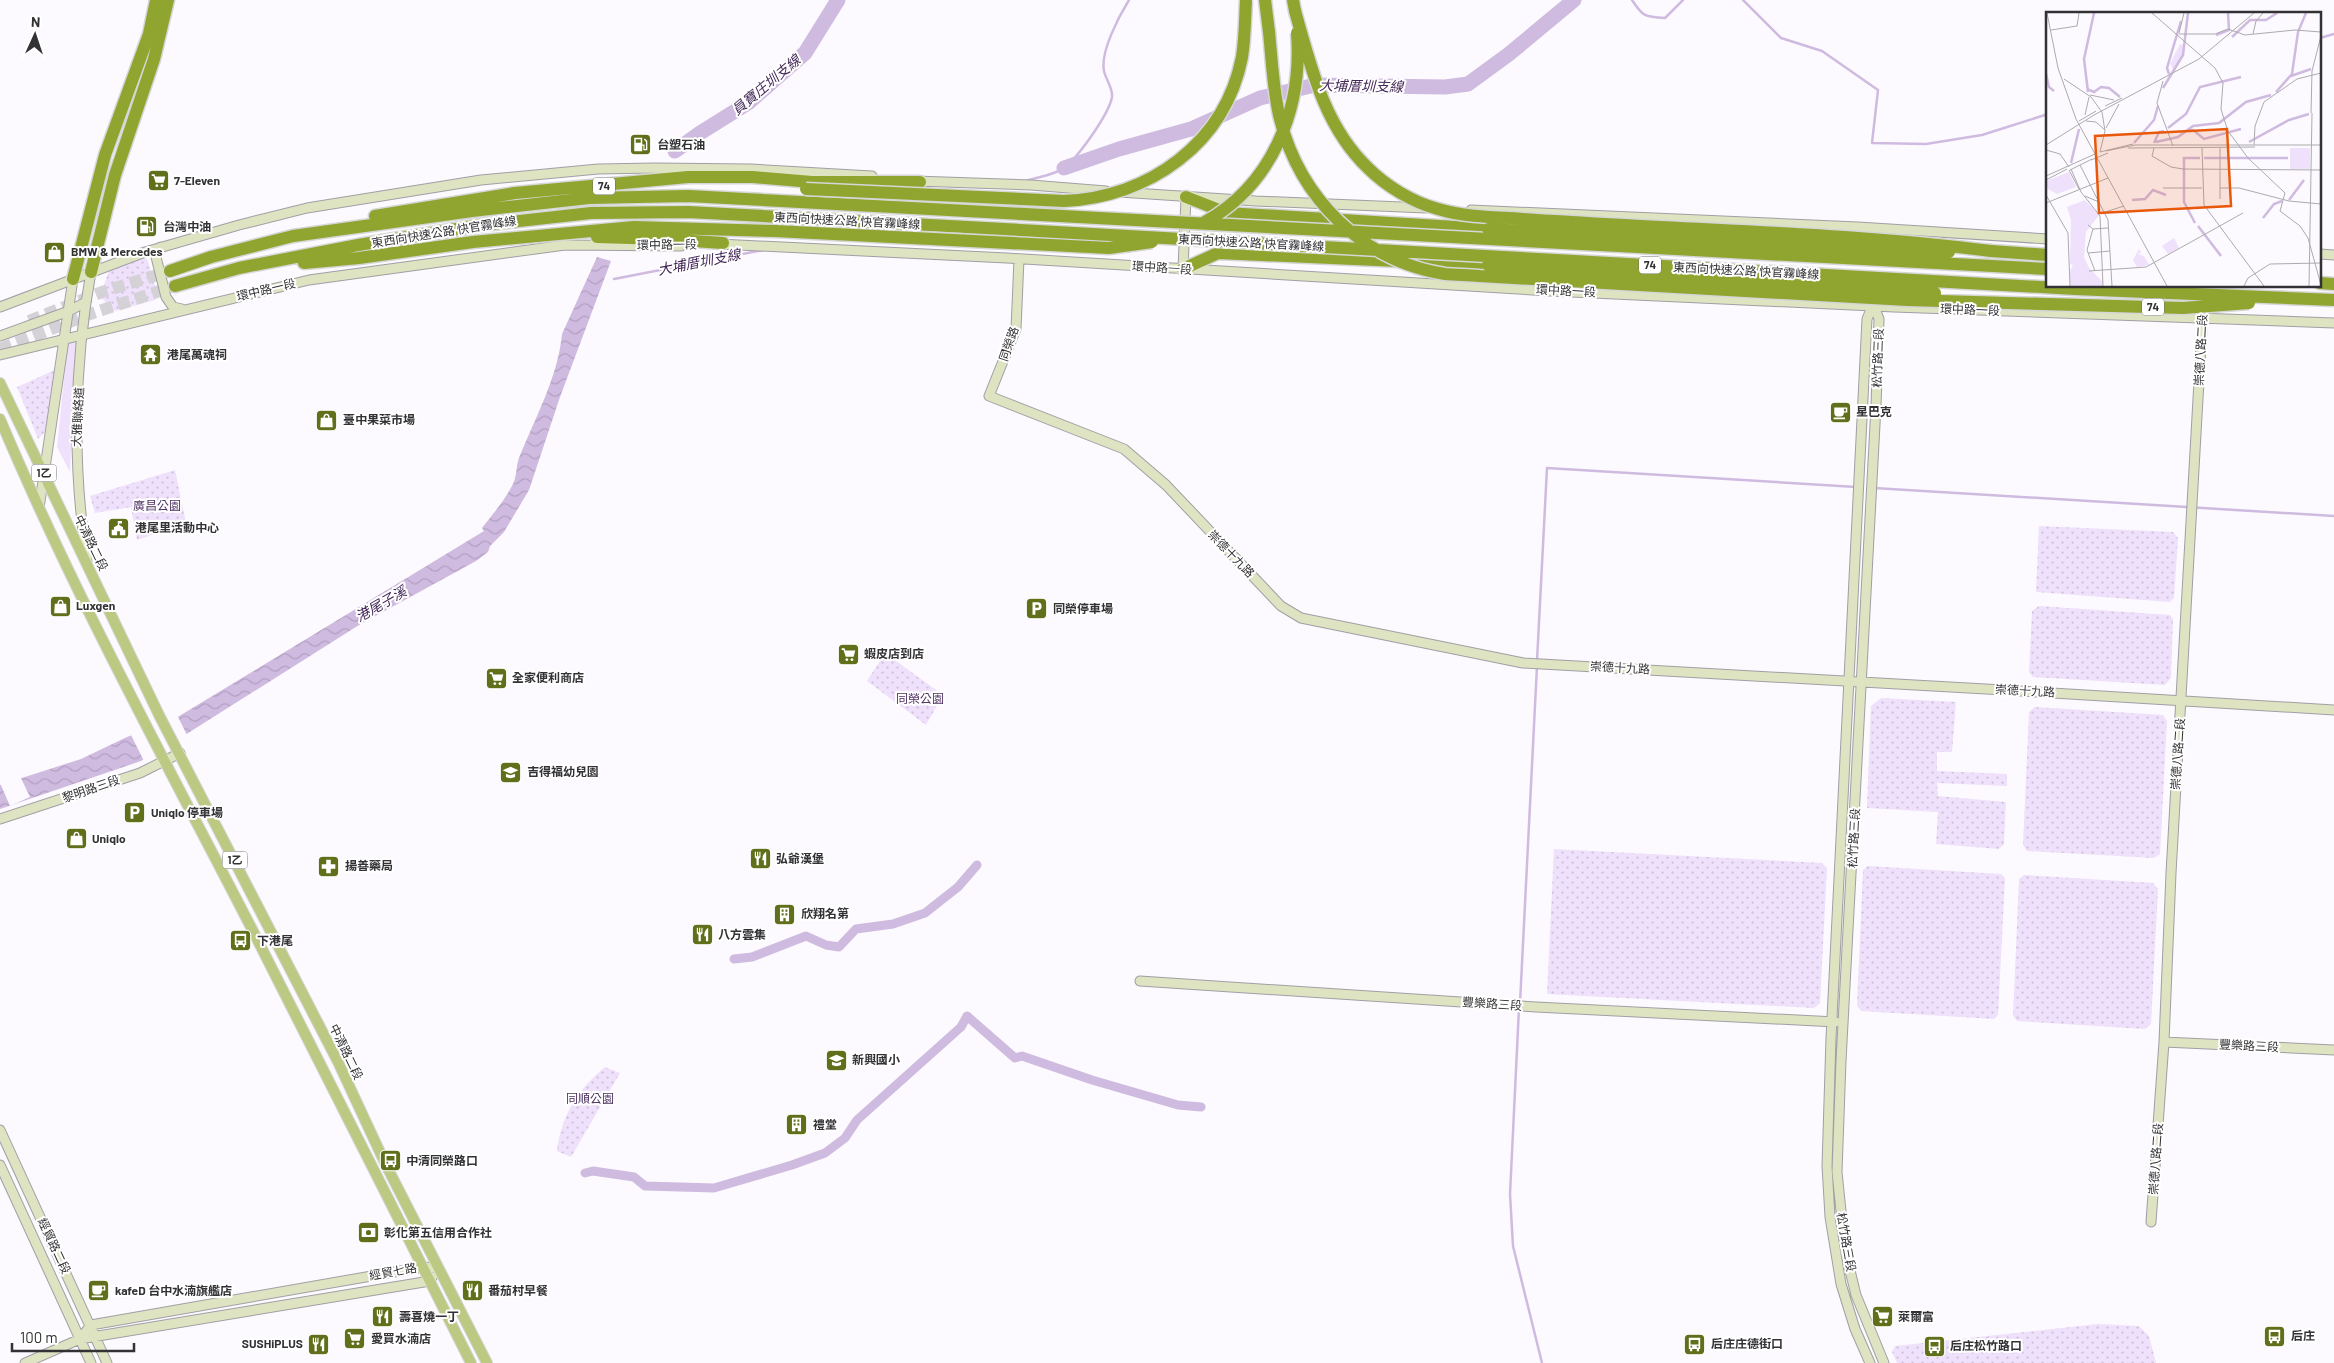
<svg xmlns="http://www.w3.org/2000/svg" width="2334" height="1363" viewBox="0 0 2334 1363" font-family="Barlow,'Noto Sans TC',sans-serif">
  <defs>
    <pattern id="grass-dots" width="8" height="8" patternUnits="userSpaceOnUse" patternTransform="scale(1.25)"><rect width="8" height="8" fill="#efe0fb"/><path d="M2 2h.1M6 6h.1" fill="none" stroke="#cdc1d8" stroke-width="1.8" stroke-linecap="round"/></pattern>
    <pattern id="water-waves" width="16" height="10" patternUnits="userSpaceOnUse" patternTransform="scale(1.25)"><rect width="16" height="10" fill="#cfbae0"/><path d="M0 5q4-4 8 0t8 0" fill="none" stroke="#b2a0c1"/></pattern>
  </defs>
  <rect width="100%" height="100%" fill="#fcfafe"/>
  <path fill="url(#grass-dots)" d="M144,256L148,261L158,296L155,300L115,311L100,297L109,270Z
    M55,370L45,432L38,439L17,387Z
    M175,470L186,523L137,540L131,507L95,513L90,496Z
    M2039,526L2173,532L2178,538L2174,598L2170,602L2036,592Z
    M2039,606L2170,615L2173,619L2171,678L2165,685L2033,677L2029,672L2032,611Z
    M885,653L943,695L926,725L867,681Z
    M1881,698L1956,702L1952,752H1937V771L2007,774V786L1937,783L1938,796L2006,802L2004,844L1999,849L1936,844L1938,812L1867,808L1871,706Z
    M2035,707L2163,715L2167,721L2160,854L2154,858L2027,851L2023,845L2029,712Z
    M1554,849L1822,863L1827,868L1820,1003L1814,1008L1547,994Z
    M1868,866L2001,874L2005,878L1998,1015L1994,1019L1861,1011L1857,1005L1863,870Z
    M2024,875L2153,883L2158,889L2151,1024L2145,1029L2017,1021L2013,1016L2019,879Z
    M605,1067L620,1073L571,1157L557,1151C561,1116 578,1089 605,1067Z
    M2098,1324L2139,1326L2149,1336L2156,1363H1897L1892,1352L1895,1346Z"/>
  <path fill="#efe0fb" d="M76,338L70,472L57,447L68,340Z"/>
  <path fill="url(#water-waves)" d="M597,257L611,261L560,397L529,490L504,532L490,546L488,552L476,561L359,625L185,735L141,761L0,809V785L81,759L127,737L176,718L484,531L482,528C493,514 505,500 513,484C517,476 516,466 519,458C535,418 558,377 562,334Z"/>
  <path fill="#fcfafe" d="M177,715L188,737L144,761L130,733Z
    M20,776L30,797L10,806L0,783Z"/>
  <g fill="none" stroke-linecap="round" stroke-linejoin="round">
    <path stroke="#cfbae0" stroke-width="2.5" d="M1632,0C1643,17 1645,17 1665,18L1683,0
      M1743,0L1781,38L1822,51L1878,90L1872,143L1926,144L1982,135L2048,114
      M2320,38L2334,34
      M1026,181C1037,177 1056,175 1065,167C1079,156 1109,114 1112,97C1113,88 1106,80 1104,71C1100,52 1119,16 1129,0
      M614,279L763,250
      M1874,488L2334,516
      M1537,661L1547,468L1856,487
      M1520,1003L1537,666
      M1519,1008L1510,1194L1513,1246L1542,1363"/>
    <path stroke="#cfbae0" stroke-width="9" d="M734,959L752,957L806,936L826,945L839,947L856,929L893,924L925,913L958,887L977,865
      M585,1173L593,1171L634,1177L645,1186L714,1188L792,1165L825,1153L845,1138L857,1120L961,1027L967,1016L1015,1058L1022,1056L1092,1080L1178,1105L1201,1107"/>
    <path stroke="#cfbae0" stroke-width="15" d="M675,151L700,133L748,103L805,53L838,0
      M1064,168L1119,149L1191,129L1260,98L1315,85L1445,87L1468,84L1509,54L1574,0"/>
    <path stroke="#d4d2d6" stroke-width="12" stroke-dasharray="12 6" stroke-linecap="butt" d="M29,321L102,292L170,271
      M0,349L90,314L175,286"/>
    <defs>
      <path id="secondary" d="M915,181L1031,185L1106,191
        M1119,192L1256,201L1426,208
        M1471,210L1858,227L2048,239
        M719,244L1007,258L1550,291L1894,307L2334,323
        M161,247L157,249L155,253L166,297L173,307L182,309
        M2320,254L2334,255
        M1019,259L1016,329L989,396L1124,449L1166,485L1281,606L1301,618L1523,663L2021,691L2334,710
        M1183,269L1186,197
        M1874,306L1879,319L1876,406L1841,1061L1837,1172L1845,1250L1856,1295L1884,1363
        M0,307L145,252L239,225L307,208L481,180L598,169L655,168L751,169L872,176
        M0,336L69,311L86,302
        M0,355L309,280L565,245L681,246
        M39,508L73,279
        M87,560C72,466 74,365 91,272
        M0,819L140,773L180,753
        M1140,981L1536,1007L1836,1022
        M2164,1042L2334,1050
        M0,1130L107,1363
        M0,1165L91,1363
        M2151,1222L2164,1042L2171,873L2203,311
        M25,1363L80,1339L430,1281L437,1268L423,1267L91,1325L80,1339
        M1870,1363L1855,1329L1841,1284L1830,1217L1827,1166L1831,1038L1867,319L1874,302"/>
      <path id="primary" d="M0,383L159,715L338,1062L385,1163L487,1363
        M0,419C75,597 168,766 256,937C329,1079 399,1221 471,1363"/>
      <path id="highway" d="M1265,0L1269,32
        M1293,0L1295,11
        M1186,197L1227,213L1488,229
        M375,216L515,193L688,177H753L812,182H920
        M597,237L663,239L723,243
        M1991,251L2048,255
        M304,263L359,258L473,242L634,227L775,231
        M1183,269L1218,253L1488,265
        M170,271L211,257L293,236L472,211L589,198L688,196L967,211
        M91,272L115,175L154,59L168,0
        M73,279L105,155L149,34L156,0
        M2320,283L2334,284
        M175,286L239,268L358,245L475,226L591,213L688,212L967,227"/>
    </defs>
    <use href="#secondary" stroke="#a29ea6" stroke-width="11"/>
    <use href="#primary" stroke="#d6d6d6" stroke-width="12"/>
    <use href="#highway" stroke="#d6d6d6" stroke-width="15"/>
    <use href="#secondary" stroke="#dee4c1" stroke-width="9"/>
    <use href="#primary" stroke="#bcc982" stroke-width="10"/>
    <use href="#highway" stroke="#90a52f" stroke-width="12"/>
    <defs>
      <path id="highway-bridge" d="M1295,11C1311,67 1324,126 1368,168C1386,186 1412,202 1438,209C1461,216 1486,217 1510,218C1548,221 1586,223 1625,225C1747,232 1870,235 1991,251
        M1269,32C1272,61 1273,91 1280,119C1300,198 1362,261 1445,274C1456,275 1467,275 1479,276L1907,300L2183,308L2249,303
        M806,189L1064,201C1149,197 1225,144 1242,57C1245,38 1245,19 1246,0
        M967,211L2048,269
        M1203,223C1272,186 1303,109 1297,33
        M967,227L2075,289L2334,300
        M1488,229L1949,252
        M775,231L1109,248L1152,242
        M1488,265L1935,293"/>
    </defs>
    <use href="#highway-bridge" stroke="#d6d6d6" stroke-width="15" stroke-linecap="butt"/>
    <use href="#highway-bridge" stroke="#90a52f" stroke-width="12"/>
  </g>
  <defs>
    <symbol id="fuel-square" viewBox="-11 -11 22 22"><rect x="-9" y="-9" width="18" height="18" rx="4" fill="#606f1a" stroke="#fff"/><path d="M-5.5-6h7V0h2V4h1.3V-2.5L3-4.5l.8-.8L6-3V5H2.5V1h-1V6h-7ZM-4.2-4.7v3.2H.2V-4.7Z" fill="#fff"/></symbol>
    <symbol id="supermarket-square" viewBox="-11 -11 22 22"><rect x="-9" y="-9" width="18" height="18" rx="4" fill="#606f1a" stroke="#fff"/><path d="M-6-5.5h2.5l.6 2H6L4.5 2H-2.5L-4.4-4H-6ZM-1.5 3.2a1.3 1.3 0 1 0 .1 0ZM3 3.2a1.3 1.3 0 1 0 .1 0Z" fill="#fff"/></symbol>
    <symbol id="shop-square" viewBox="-11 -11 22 22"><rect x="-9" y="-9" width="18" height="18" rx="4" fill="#606f1a" stroke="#fff"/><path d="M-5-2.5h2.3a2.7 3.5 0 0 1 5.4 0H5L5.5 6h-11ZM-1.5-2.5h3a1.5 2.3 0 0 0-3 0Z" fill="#fff"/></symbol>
    <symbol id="temple-square" viewBox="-11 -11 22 22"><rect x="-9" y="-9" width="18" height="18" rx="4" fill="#606f1a" stroke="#fff"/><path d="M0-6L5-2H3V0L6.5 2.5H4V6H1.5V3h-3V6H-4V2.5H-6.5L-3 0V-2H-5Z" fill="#fff"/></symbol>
    <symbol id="cafe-square" viewBox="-11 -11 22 22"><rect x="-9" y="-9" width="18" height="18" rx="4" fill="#606f1a" stroke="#fff"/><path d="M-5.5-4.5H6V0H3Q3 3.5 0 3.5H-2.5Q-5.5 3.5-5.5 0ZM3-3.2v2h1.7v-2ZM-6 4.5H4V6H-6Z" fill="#fff"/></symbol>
    <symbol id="civic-square" viewBox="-11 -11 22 22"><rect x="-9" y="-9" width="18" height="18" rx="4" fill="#606f1a" stroke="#fff"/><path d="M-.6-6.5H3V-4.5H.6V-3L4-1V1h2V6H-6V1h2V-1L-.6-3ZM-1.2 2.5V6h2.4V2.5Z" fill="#fff"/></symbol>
    <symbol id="parking-square" viewBox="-11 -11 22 22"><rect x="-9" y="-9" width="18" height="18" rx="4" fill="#606f1a" stroke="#fff"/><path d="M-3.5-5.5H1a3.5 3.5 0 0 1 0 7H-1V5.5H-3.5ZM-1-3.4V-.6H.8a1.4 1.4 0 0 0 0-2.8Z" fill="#fff"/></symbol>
    <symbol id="school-square" viewBox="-11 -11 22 22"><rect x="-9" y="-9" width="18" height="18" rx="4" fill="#606f1a" stroke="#fff"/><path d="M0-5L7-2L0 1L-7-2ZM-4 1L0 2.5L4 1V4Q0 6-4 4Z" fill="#fff"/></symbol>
    <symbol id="restaurant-square" viewBox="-11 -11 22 22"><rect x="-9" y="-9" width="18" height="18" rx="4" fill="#606f1a" stroke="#fff"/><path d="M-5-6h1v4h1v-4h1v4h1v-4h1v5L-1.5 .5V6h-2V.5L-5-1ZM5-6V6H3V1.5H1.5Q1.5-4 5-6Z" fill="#fff"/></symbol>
    <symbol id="pharmacy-square" viewBox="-11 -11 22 22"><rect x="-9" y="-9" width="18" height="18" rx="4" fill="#606f1a" stroke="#fff"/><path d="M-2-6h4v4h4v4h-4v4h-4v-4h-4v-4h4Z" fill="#fff"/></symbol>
    <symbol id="building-square" viewBox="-11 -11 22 22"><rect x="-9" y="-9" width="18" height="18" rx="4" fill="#606f1a" stroke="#fff"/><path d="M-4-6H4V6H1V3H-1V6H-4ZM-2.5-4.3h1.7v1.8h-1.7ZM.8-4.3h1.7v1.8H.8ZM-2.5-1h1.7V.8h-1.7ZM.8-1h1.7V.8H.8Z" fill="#fff"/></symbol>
    <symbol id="bus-square" viewBox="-11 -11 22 22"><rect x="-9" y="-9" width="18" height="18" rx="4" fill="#606f1a" stroke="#fff"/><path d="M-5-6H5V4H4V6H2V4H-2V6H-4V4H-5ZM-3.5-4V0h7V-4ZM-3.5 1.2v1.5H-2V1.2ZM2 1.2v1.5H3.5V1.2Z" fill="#fff"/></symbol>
    <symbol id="bank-square" viewBox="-11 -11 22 22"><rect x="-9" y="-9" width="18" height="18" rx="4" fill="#606f1a" stroke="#fff"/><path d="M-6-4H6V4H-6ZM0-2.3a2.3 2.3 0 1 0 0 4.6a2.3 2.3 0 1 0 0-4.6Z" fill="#fff"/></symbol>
  </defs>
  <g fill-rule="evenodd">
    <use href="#fuel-square" x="628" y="132" width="25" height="25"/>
    <use href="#supermarket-square" x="146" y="168" width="25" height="25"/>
    <use href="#fuel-square" x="134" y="214" width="25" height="25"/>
    <use href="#shop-square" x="42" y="240" width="25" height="25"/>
    <use href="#temple-square" x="138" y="342" width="25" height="25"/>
    <use href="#cafe-square" x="1828" y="400" width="25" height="25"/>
    <use href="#shop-square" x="314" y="408" width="25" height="25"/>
    <use href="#civic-square" x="106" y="516" width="25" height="25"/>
    <use href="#shop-square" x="48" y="594" width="25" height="25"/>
    <use href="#parking-square" x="1024" y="596" width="25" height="25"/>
    <use href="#supermarket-square" x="836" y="642" width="25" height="25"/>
    <use href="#supermarket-square" x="484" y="666" width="25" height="25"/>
    <use href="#school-square" x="498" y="760" width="25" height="25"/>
    <use href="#parking-square" x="122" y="800" width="25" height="25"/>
    <use href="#shop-square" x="64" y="826" width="25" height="25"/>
    <use href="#restaurant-square" x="748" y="846" width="25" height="25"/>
    <use href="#pharmacy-square" x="316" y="854" width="25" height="25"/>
    <use href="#building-square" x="772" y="902" width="25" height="25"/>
    <use href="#restaurant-square" x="690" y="922" width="25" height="25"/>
    <use href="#bus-square" x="228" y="928" width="25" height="25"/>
    <use href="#school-square" x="824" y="1048" width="25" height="25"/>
    <use href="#building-square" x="784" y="1112" width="25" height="25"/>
    <use href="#bus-square" x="378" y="1148" width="25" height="25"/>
    <use href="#bank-square" x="356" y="1220" width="25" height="25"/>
    <use href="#cafe-square" x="86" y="1278" width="25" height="25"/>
    <use href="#restaurant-square" x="460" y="1278" width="25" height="25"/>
    <use href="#restaurant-square" x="370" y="1304" width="25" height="25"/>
    <use href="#supermarket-square" x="1870" y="1304" width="25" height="25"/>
    <use href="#bus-square" x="2262" y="1324" width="25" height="25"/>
    <use href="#supermarket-square" x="342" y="1326" width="25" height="25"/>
    <use href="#restaurant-square" x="306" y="1332" width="25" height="25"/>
    <use href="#bus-square" x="1682" y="1332" width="25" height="25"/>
    <use href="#bus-square" x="1922" y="1334" width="25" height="25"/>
  </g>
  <g text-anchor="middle" stroke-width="4" stroke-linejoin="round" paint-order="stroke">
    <g fill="#fff" stroke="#706f71" stroke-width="1">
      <rect x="593" y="177.5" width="22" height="17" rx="4"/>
      <rect x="1639" y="256.5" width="22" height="17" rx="4"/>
      <rect x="2142" y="298.5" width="22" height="17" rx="4"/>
      <rect x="31.5" y="464.5" width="25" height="17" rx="4"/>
      <rect x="222.5" y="851.5" width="25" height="17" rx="4"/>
    </g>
    <g font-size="11" font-weight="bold" fill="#323134">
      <text x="604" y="190">74</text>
      <text x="1650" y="269">74</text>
      <text x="2153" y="311">74</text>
      <text x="44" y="477">1乙</text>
      <text x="235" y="864">1乙</text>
    </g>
    <g font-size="12" font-weight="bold" fill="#323134" stroke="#fff" text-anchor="start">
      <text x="657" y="149">台塑石油</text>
      <text x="174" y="185">7-Eleven</text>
      <text x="163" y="231">台灣中油</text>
      <text x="71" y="256">BMW &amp; Mercedes</text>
      <text x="167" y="359">港尾萬魂祠</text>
      <text x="1856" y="416">星巴克</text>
      <text x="343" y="424">臺中果菜市場</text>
      <text x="135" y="532">港尾里活動中心</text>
      <text x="76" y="610">Luxgen</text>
      <text x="1053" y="613">同榮停車場</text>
      <text x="864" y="658">蝦皮店到店</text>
      <text x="512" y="682">全家便利商店</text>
      <text x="527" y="776">吉得福幼兒園</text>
      <text x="151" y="817">Uniqlo 停車場</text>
      <text x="92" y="843">Uniqlo</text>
      <text x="776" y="863">弘爺漢堡</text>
      <text x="345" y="870">揚善藥局</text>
      <text x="801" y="918">欣翔名第</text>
      <text x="718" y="939">八方雲集</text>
      <text x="257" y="945">下港尾</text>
      <text x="852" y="1064">新興國小</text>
      <text x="813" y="1129">禮堂</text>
      <text x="406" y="1165">中清同榮路口</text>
      <text x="384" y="1237">彰化第五信用合作社</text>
      <text x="115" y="1295">kafeD 台中水湳旗艦店</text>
      <text x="488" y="1295">番茄村早餐</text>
      <text x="399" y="1321">壽喜燒一丁</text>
      <text x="1898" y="1321">萊爾富</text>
      <text x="2291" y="1340">后庄</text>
      <text x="371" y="1343">愛買水湳店</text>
      <text x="303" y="1348" text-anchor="end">SUSHiPLUS</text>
      <text x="1711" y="1348">后庄庄德街口</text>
      <text x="1950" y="1350">后庄松竹路口</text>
    </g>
    <g font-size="12" fill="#323134" stroke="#fff">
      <text transform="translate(847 221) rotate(3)" y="4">東西向快速公路 快官霧峰線</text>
      <text transform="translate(444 232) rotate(-9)" y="4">東西向快速公路 快官霧峰線</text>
      <text transform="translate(1251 243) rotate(3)" y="4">東西向快速公路 快官霧峰線</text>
      <text transform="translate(667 245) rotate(-1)" y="4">環中路一段</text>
      <text transform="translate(1162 268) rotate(4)" y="4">環中路一段</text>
      <text transform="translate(1746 271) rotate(3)" y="4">東西向快速公路 快官霧峰線</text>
      <text transform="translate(266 290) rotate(-13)" y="4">環中路一段</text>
      <text transform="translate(1566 291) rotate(3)" y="4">環中路一段</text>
      <text transform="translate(1970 310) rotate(2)" y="4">環中路一段</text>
      <text transform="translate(1009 344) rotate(-71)" y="4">同榮路</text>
      <text transform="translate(2201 350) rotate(-87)" y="4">崇德八路二段</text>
      <text transform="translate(1878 358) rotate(-88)" y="4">松竹路三段</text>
      <text transform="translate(78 417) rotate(-87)" y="4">大雅聯絡道</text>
      <text transform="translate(91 543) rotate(64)" y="4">中清路二段</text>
      <text transform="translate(1231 554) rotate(46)" y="4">崇德十九路</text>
      <text transform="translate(1620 668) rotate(3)" y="4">崇德十九路</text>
      <text transform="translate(2025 691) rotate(3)" y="4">崇德十九路</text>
      <text transform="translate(2178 754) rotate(-86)" y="4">崇德八路二段</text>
      <text transform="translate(91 789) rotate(-19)" y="4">黎明路三段</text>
      <text transform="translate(1854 838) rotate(-87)" y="4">松竹路三段</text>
      <text transform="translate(1492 1004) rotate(4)" y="4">豐樂路三段</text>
      <text transform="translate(2249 1046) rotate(3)" y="4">豐樂路三段</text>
      <text transform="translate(346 1052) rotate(64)" y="4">中清路二段</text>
      <text transform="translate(2156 1159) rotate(-86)" y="4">崇德八路二段</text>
      <text transform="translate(1846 1242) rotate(80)" y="4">松竹路三段</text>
      <text transform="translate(54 1246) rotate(65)" y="4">經貿路二段</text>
      <text transform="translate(393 1272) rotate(-10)" y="4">經貿七路</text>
    </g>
    <g font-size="12" fill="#4d3161" stroke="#fff">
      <text x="157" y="510">廣昌公園</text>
      <text x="920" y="703">同榮公園</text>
      <text x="590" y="1103">同順公園</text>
    </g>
    <g font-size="14" font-style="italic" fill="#442858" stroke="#fff">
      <text transform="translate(766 85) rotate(-40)" y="5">員寶庄圳支線</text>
      <text transform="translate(1361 86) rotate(1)" y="5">大埔厝圳支線</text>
      <text transform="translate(699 262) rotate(-11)" y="5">大埔厝圳支線</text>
      <text transform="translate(381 604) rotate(-30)" y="5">港尾子溪</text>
    </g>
  </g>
  <g transform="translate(2046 12)">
    <rect width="275" height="275" fill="#fcfafe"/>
    <path d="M23,160L30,175L11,182L0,176V169ZM39,188L53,203L40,220L38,245L43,256L57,270L56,274H40L24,259L27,253L24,252L25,208L21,195ZM128,226L133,236L122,242L116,234ZM93,237L95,240L92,242L98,244L103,253L91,255L87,248Z" fill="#efe0fb"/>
    <path d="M134,32L138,33L137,43L127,57L124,52Z" fill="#efe0fb"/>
    <path d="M244,136H264V157H244ZM24,259L34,266L40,274H24Z" fill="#efe0fb"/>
    <path fill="none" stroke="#cfbae0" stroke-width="2.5" d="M170,23L183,18L182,1M186,25L204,8H220L231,1M0,62L3,75L8,79M123,62L121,56L135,9M245,64L265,57M117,76L137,43L142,1M41,77L48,80L55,75L63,76L74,85M42,80L38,47L48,1M230,80L246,62L252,20L260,1M122,116L140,102L154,75L195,65M139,119L147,118L158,127L195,117M110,130L132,125L147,114L173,111L200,90L225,83M203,130L243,108L263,102M88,131L108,108L112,94M108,131L113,120L118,119M158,146H242M25,151L33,117M86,188L99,187L107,178L120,183M243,188L258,168M217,206L228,192L236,189M149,211L138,190V146H154M152,214L175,244"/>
    <path fill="none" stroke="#abaaad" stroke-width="1" d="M1,1L12,56L30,107L121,274M106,1L169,56L177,71L175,97L178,107M5,18L31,14L33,1M133,21L138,1M133,22H169L182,17L199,23L249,18L275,20M207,22L210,9L217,1M18,67L45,85L56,100L59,119L54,140M117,69L111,91L127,134M44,83L68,88M59,94L76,86M265,101L266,59L275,24M39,103L43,85M178,107L182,119L202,146M33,109L50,99M40,109L50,110L59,118M60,116L73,92M0,133L48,103L153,47L208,1M208,133L209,114L218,90L251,67L275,61M82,136L209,135M108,136L106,144L125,155L137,157L275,158M156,136L158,193L218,274M0,138L14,142L23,155M60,139L89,133H275M54,140L87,132M202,146L239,181L234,199L254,214L262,226L275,273M45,148L62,141M34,153L62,208L66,274M25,157L35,180L54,204L57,274M23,158L33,177M24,158L46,147M0,164L49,142M0,168L21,157M117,176H156M174,176H193L243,189L275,192M0,183L22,221L24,274M39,184L53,190M174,187V136M0,191L62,166M53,202L78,194M42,213L47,217L62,216M47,217L41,238L49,259M42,241L64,239M43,259L100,255L197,201M198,274L202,266L224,252L275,251M263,274L266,101"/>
    <path fill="#e8590c" fill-opacity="0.15" stroke="#e8590c" stroke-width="2.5" d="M181,117L185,194L53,201L49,124Z"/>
    <rect width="275" height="275" fill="none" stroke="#323134" stroke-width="2.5"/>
  </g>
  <g transform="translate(35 35) rotate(3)" stroke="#ffffff" stroke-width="4" paint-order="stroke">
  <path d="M0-4L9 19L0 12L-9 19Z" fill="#323134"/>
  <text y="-8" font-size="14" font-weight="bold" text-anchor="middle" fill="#323134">N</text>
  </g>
  <path d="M12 1343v8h122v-8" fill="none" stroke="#323134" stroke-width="2.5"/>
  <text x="20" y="1343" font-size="15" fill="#323134" stroke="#ffffff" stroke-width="4" paint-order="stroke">100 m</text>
</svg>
